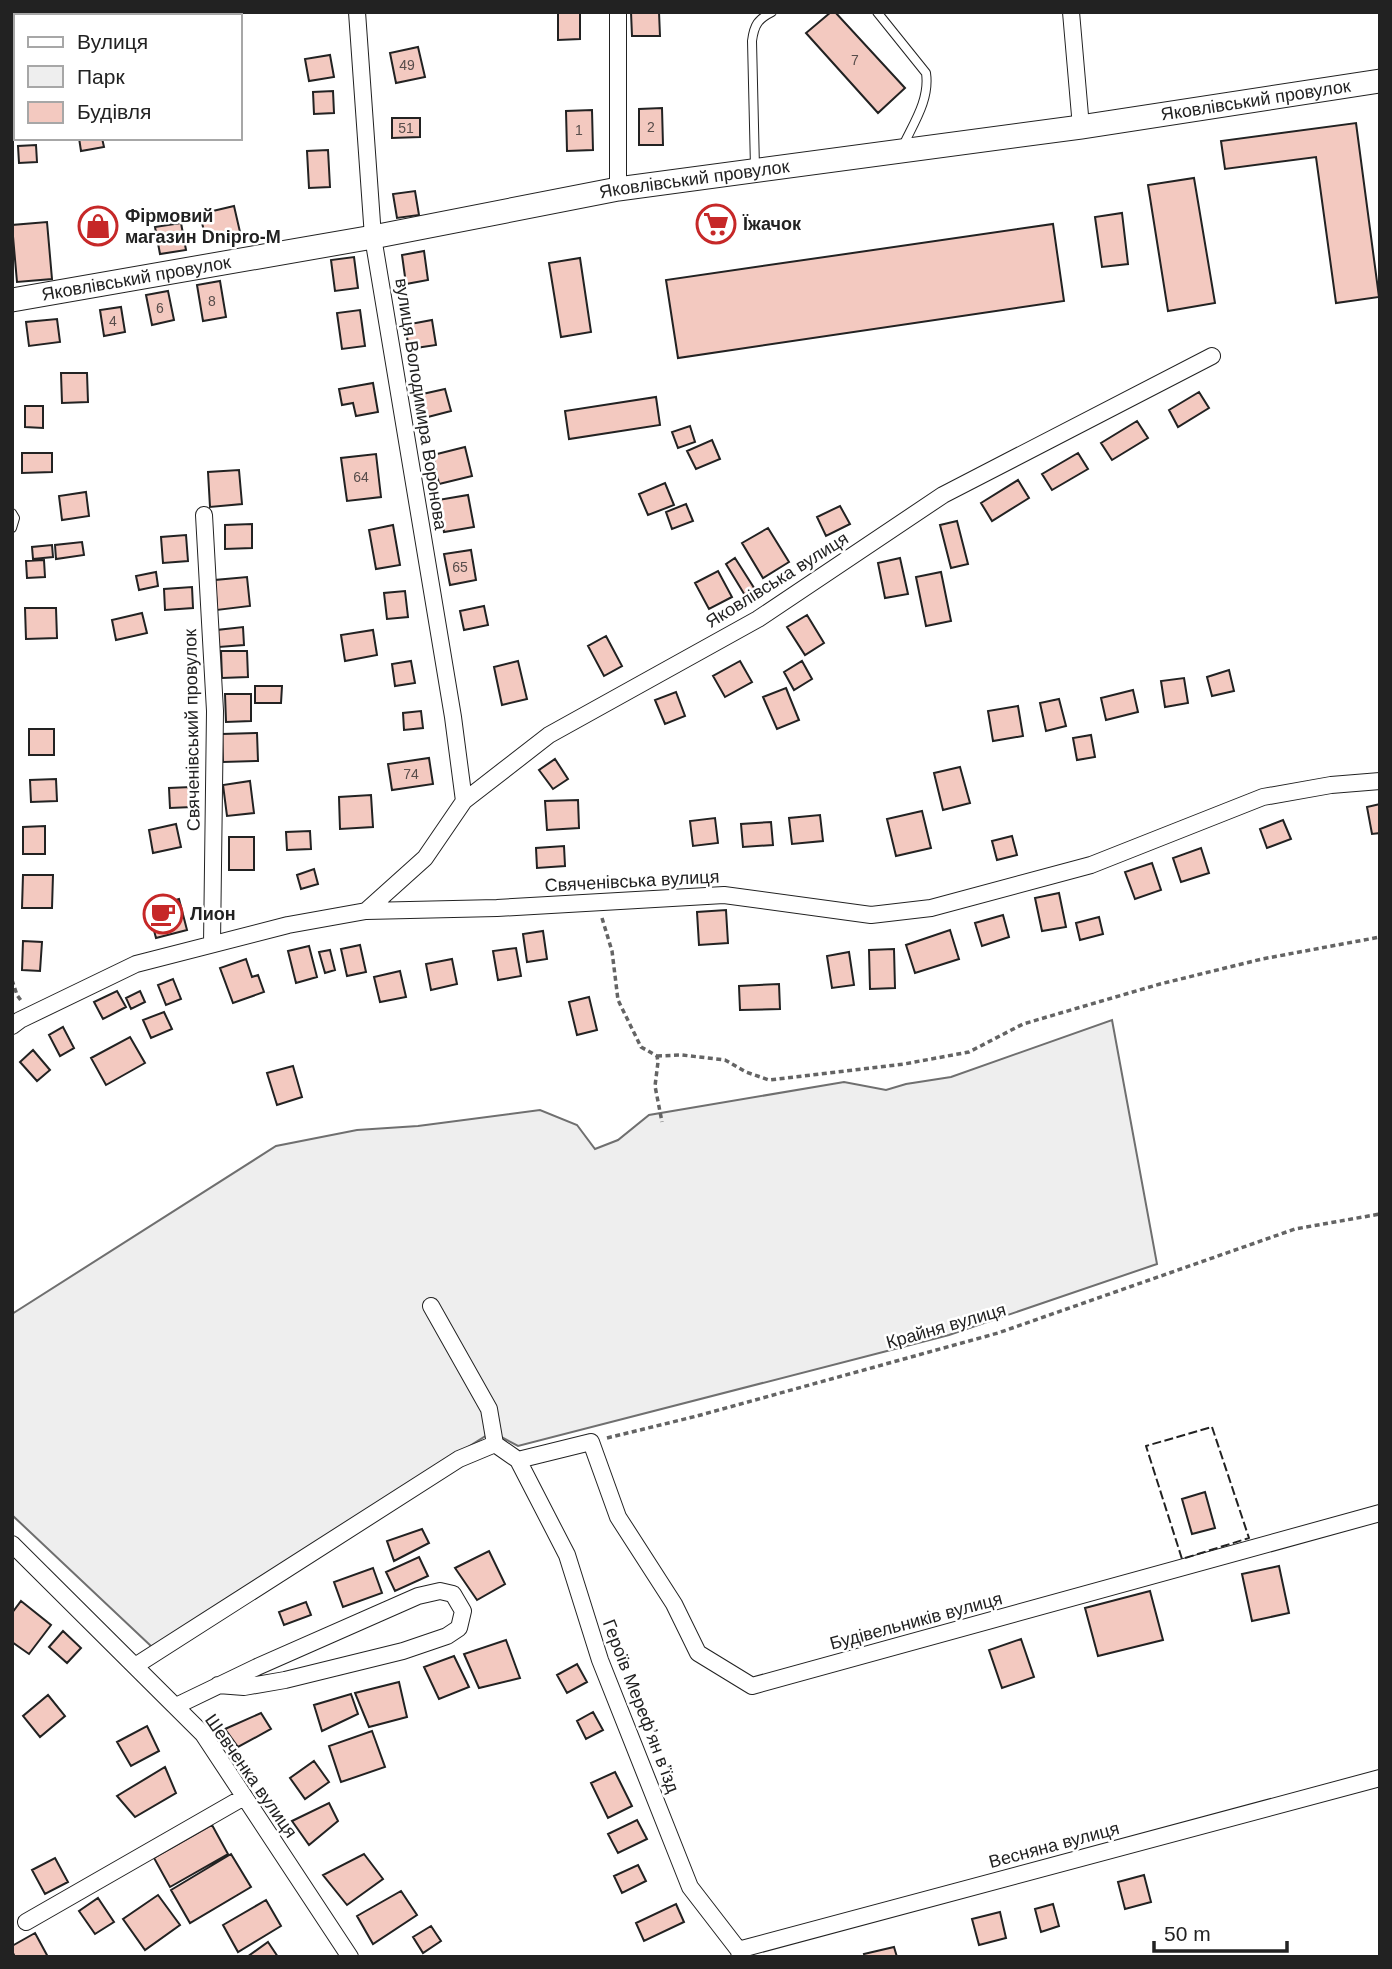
<svg xmlns="http://www.w3.org/2000/svg" width="1392" height="1969" viewBox="0 0 1392 1969" font-family="Helvetica,sans-serif">
  <rect width="100%" height="100%" fill="#fff"/>
  <path fill="#eee" stroke="#6f6f6f" stroke-width="2" d="M1112,1020L1157,1264L949,1335L518,1446L492,1432L152,1647L12,1515V1314L276,1146L357,1130L418,1126L540,1110L577,1125L595,1149L618,1140L649,1115L844,1082L886,1090L906,1084L951,1077Z"/>
  <path fill="#f3c9c0" stroke="#222" stroke-width="2" d="M43,12L44,16H16V39H12V13Z
    M558,12H580V39L558,40Z
    M631,12H659L660,36H632Z
    M831,12H835L905,88L878,113L806,33Z
    M418,47L425,77L396,83L390,53Z
    M330,55L334,77L309,81L305,59Z
    M333,91L334,113L314,114L313,92Z
    M662,108L663,145H639V109Z
    M592,110L593,150L567,151L566,111Z
    M392,118H420V137L392,138Z
    M1356,123L1379,297L1336,303L1316,157L1225,169L1221,141Z
    M79,138H102L104,147L81,151Z
    M36,145L37,162L19,163L18,146Z
    M328,150L330,187L309,188L307,151Z
    M1194,178L1215,303L1168,311L1148,185Z
    M415,191L419,215L397,218L393,194Z
    M234,206L240,232L206,240L200,214Z
    M1122,213L1128,264L1102,267L1095,217Z
    M47,222L52,279L17,282L12,225Z
    M181,223L186,250L160,254L155,227Z
    M1053,224L1064,301L678,358L666,280Z
    M424,251L428,280L406,284L402,255Z
    M354,257L358,288L335,291L331,260Z
    M580,258L591,332L561,337L549,263Z
    M220,281L226,317L203,321L197,285Z
    M168,291L174,320L152,325L146,295Z
    M121,307L125,332L104,336L100,310Z
    M360,310L365,346L342,349L337,313Z
    M57,319L60,342L29,346L26,322Z
    M432,320L436,345L409,349L405,325Z
    M61,373H87L88,402L62,403Z
    M373,383L378,412L356,416L353,403L342,405L339,389Z
    M445,389L451,411L424,418L418,395Z
    M1199,392L1209,408L1178,427L1169,410Z
    M656,397L660,425L569,439L565,411Z
    M25,406H43V428L25,427Z
    M1137,421L1148,438L1112,460L1101,443Z
    M690,426L695,442L678,448L672,432Z
    M712,440L720,459L696,469L687,451Z
    M465,447L472,476L439,484L433,455Z
    M22,453H52V472L22,473Z
    M1078,453L1088,469L1052,490L1042,474Z
    M376,454L381,497L347,501L341,458Z
    M239,470L242,504L210,507L208,472Z
    M1018,480L1029,498L992,521L981,503Z
    M665,483L674,505L648,515L639,494Z
    M86,492L89,516L62,520L59,496Z
    M468,495L474,527L444,532L438,500Z
    M686,504L693,521L672,529L666,512Z
    M840,506L850,524L826,536L817,517Z
    M957,521L968,564L951,568L940,525Z
    M252,524V548L225,549V525Z
    M393,525L400,565L376,569L369,530Z
    M768,528L789,562L763,578L742,543Z
    M186,535L188,561L163,563L161,537Z
    M82,542L84,555L56,559L55,545Z
    M52,545L53,557L33,559L32,547Z
    M471,550L476,580L450,585L444,554Z
    M735,558L756,591L746,597L726,564Z
    M900,558L908,594L885,598L878,563Z
    M44,560L45,577L27,578L26,561Z
    M718,571L732,597L709,609L695,583Z
    M156,572L158,586L139,590L136,576Z
    M941,572L951,621L926,626L916,577Z
    M247,577L250,606L217,610L215,580Z
    M192,587L193,608L165,610L164,589Z
    M405,591L408,617L387,619L384,593Z
    M484,606L488,625L464,630L460,611Z
    M25,608H56L57,638L26,639Z
    M142,613L147,633L116,640L112,620Z
    M807,615L824,643L805,655L787,627Z
    M243,627L244,645L219,647L217,630Z
    M373,630L377,655L345,661L341,635Z
    M606,636L622,666L604,676L588,646Z
    M221,651H247L248,677L222,678Z
    M411,661L415,683L395,686L392,664Z
    M518,661L527,699L502,705L494,667Z
    M740,661L752,682L725,697L713,676Z
    M802,661L812,679L794,690L784,672Z
    M1229,670L1234,691L1212,696L1207,677Z
    M1184,678L1188,703L1165,707L1161,681Z
    M255,686H282L281,703H255Z
    M786,688L799,720L777,729L763,697Z
    M1133,690L1138,712L1106,720L1101,698Z
    M676,692L685,716L665,724L655,700Z
    M225,694H251V721L226,722Z
    M1059,699L1066,726L1046,731L1040,703Z
    M1018,706L1023,736L993,741L988,711Z
    M421,711L423,728L404,730L403,713Z
    M29,729H54V755H29Z
    M257,733L258,761L223,762L222,734Z
    M1091,735L1095,757L1077,760L1073,738Z
    M429,758L433,784L392,790L388,764Z
    M555,759L568,779L553,789L539,770Z
    M960,767L970,803L943,810L934,773Z
    M56,779L57,801L31,802L30,780Z
    M250,781L254,813L227,816L223,785Z
    M191,787L192,807L170,808L169,788Z
    M371,795L373,827L340,829L339,797Z
    M578,800L579,828L547,830L545,801Z
    M1380,804V833L1372,834L1367,807Z
    M922,811L931,848L896,856L887,819Z
    M820,815L823,841L792,844L789,818Z
    M715,818L718,843L693,846L690,821Z
    M1283,820L1291,839L1267,848L1260,829Z
    M771,822L773,845L743,847L741,824Z
    M176,824L181,847L153,853L149,830Z
    M45,826V854H23V827Z
    M310,831L311,849L287,850L286,832Z
    M1012,836L1017,855L997,860L992,841Z
    M229,837H254V870H229Z
    M564,846L565,866L537,868L536,848Z
    M1201,848L1209,873L1181,882L1173,858Z
    M1152,863L1161,890L1135,899L1125,872Z
    M314,869L318,884L301,889L297,875Z
    M23,875H53L52,908H22Z
    M1059,893L1066,927L1042,931L1035,898Z
    M179,899L187,930L156,938L148,908Z
    M726,910L728,943L699,945L697,912Z
    M1003,915L1009,937L982,946L975,923Z
    M1099,917L1103,934L1080,940L1076,923Z
    M950,930L959,959L915,973L906,945Z
    M543,931L547,959L527,962L523,934Z
    M23,941L42,942L40,971L22,970Z
    M360,945L366,972L347,976L341,949Z
    M309,946L317,977L296,983L288,951Z
    M516,948L521,976L498,980L493,951Z
    M894,949L895,988L870,989L869,950Z
    M330,950L335,970L325,973L319,952Z
    M849,952L854,985L832,988L827,956Z
    M246,959L252,977L258,975L264,992L233,1003L220,968Z
    M452,959L457,984L431,990L426,964Z
    M400,971L406,997L380,1002L374,977Z
    M173,979L181,999L166,1005L158,985Z
    M779,984L780,1009L740,1010L739,986Z
    M117,991L126,1007L103,1019L94,1002Z
    M140,991L145,1002L131,1009L126,998Z
    M589,997L597,1030L577,1035L569,1002Z
    M164,1012L172,1029L151,1038L143,1020Z
    M63,1027L74,1048L60,1056L49,1035Z
    M130,1037L145,1063L106,1085L91,1058Z
    M33,1050L50,1070L37,1081L20,1062Z
    M293,1066L302,1097L277,1105L267,1073Z
    M1205,1492L1215,1528L1192,1534L1182,1499Z
    M422,1529L429,1543L394,1561L387,1541Z
    M489,1551L505,1584L477,1600L455,1568Z
    M419,1557L428,1576L395,1591L386,1572Z
    M1279,1566L1289,1613L1252,1621L1242,1574Z
    M373,1568L382,1593L343,1607L334,1582Z
    M1150,1591L1163,1640L1098,1656L1085,1608Z
    M21,1601L51,1625L29,1654L12,1642V1613Z
    M306,1602L311,1615L284,1625L279,1612Z
    M63,1631L81,1648L67,1663L49,1647Z
    M1021,1639L1034,1677L1002,1688L989,1650Z
    M506,1640L520,1678L479,1688L464,1654Z
    M454,1656L469,1687L439,1699L424,1667Z
    M577,1664L587,1682L567,1693L557,1675Z
    M399,1682L407,1717L369,1727L355,1693Z
    M351,1694L358,1714L322,1731L314,1705Z
    M48,1695L65,1716L40,1737L23,1716Z
    M593,1712L603,1730L586,1739L577,1721Z
    M261,1713L271,1729L238,1747L225,1729Z
    M147,1726L159,1751L131,1766L117,1742Z
    M372,1731L385,1767L341,1782L329,1746Z
    M314,1761L329,1782L305,1799L290,1778Z
    M165,1767L176,1793L135,1817L117,1796Z
    M615,1772L632,1806L608,1818L591,1783Z
    M329,1803L338,1821L309,1845L292,1821Z
    M637,1820L647,1839L618,1853L608,1834Z
    M212,1825L228,1854L170,1887L154,1858Z
    M231,1854L251,1887L190,1923L171,1890Z
    M364,1854L383,1879L347,1905L323,1875Z
    M55,1858L68,1882L45,1894L32,1870Z
    M638,1865L646,1881L622,1893L614,1876Z
    M1144,1875L1151,1902L1125,1909L1118,1882Z
    M401,1891L417,1915L373,1944L357,1916Z
    M158,1895L180,1925L145,1950L123,1919Z
    M98,1898L114,1922L95,1934L79,1911Z
    M266,1900L281,1926L238,1952L223,1925Z
    M676,1904L684,1922L644,1941L636,1923Z
    M1053,1904L1059,1926L1041,1932L1035,1909Z
    M1000,1912L1006,1938L979,1945L972,1919Z
    M431,1926L441,1941L423,1953L413,1937Z
    M35,1933L48,1957H15L12,1951V1946Z
    M268,1942L278,1957H247Z
    M894,1947L897,1957H865L864,1954Z"/>
  <g fill="none" stroke-linecap="round" stroke-linejoin="round">
    <defs>
      <path id="lane" d="M877,12L926,73C930,100 913,124 902,148
        M755,168L752,41C754,25 758,19 772,12
        M12,513L15,518L12,528"/>
      <path id="street" d="M357,12L373,237L453,717L464,801
        M618,12V189
        M1071,12L1081,127
        M204,515L215,711L212,944
        M366,911L425,858L464,801L549,735L758,619L943,495L1212,356
        M12,1026L20,1020L136,964L288,925L366,911L497,908L724,895L871,915L931,908L1091,865L1263,797L1331,785L1380,781
        M431,1306L489,1409L495,1444
        M518,1460L591,1442L618,1517L674,1604L698,1653L752,1686L1380,1513
        M12,1544L203,1734L350,1957
        M135,1666L459,1459L495,1444L518,1460L567,1555L600,1660L690,1887L744,1957
        M176,1706L257,1667L418,1596L440,1591L453,1594L463,1611L459,1628L447,1636L403,1651L285,1680L244,1687L218,1685
        M26,1922L244,1797
        M738,1950L1380,1778"/>
      <g id="secondary">
        <path id="s1" d="M12,300L373,237L618,189L1081,127L1380,81"/>
      </g>
    </defs>
    <use href="#lane" stroke="#222" stroke-width="10"/>
    <use href="#street" stroke="#222" stroke-width="18"/>
    <use href="#secondary" stroke="#222" stroke-width="25"/>
    <path stroke="#646464" stroke-width="3.5" stroke-dasharray="5 3.5" stroke-linecap="butt" d="M602,918L612,951L618,1000L641,1047L657,1056L658,1062L655,1086L662,1122
      M12,980L17,995L22,1002
      M657,1056L682,1055L725,1060L746,1072L769,1080L904,1064L969,1052L1023,1024L1160,984L1262,959L1380,937
      M607,1438L697,1416L998,1333L1295,1229L1380,1214"/>
    <use href="#lane" stroke="#fff" stroke-width="8"/>
    <use href="#street" stroke="#fff" stroke-width="16"/>
    <use href="#secondary" stroke="#fff" stroke-width="23"/>
    <path stroke="#222" stroke-width="2" stroke-dasharray="9 3.5" stroke-linecap="butt" d="M1212,1427L1249,1538L1182,1559L1146,1446Z"/>
  </g>
  <defs>
    <symbol id="supermarket-ring" viewBox="-11 -11 22 22"><circle r="9.5" fill="#fff" stroke="#c62828" stroke-width="1.5"/><path d="M-6-5.5h2.5l.6 2H6L4.5 2H-2.5L-4.4-4H-6ZM-1.5 3.2a1.3 1.3 0 1 0 .1 0ZM3 3.2a1.3 1.3 0 1 0 .1 0Z" fill="#c62828"/></symbol>
    <symbol id="shop-ring" viewBox="-11 -11 22 22"><circle r="9.5" fill="#fff" stroke="#c62828" stroke-width="1.5"/><path d="M-5-2.5h2.3a2.7 3.5 0 0 1 5.4 0H5L5.5 6h-11ZM-1.5-2.5h3a1.5 2.3 0 0 0-3 0Z" fill="#c62828"/></symbol>
    <symbol id="cafe-ring" viewBox="-11 -11 22 22"><circle r="9.5" fill="#fff" stroke="#c62828" stroke-width="1.5"/><path d="M-5.5-4.5H6V0H3Q3 3.5 0 3.5H-2.5Q-5.5 3.5-5.5 0ZM3-3.2v2h1.7v-2ZM-6 4.5H4V6H-6Z" fill="#c62828"/></symbol>
  </defs>
  <g fill-rule="evenodd">
    <use href="#supermarket-ring" x="694" y="202" width="44" height="44"/>
    <use href="#shop-ring" x="76" y="204" width="44" height="44"/>
    <use href="#cafe-ring" x="141" y="892" width="44" height="44"/>
  </g>
  <g text-anchor="middle" stroke-width="5" stroke-linejoin="round" paint-order="stroke">
    <g font-size="14" fill="#564c4a">
      <text x="855" y="65">7</text>
      <text x="407" y="70">49</text>
      <text x="651" y="132">2</text>
      <text x="406" y="133">51</text>
      <text x="579" y="135">1</text>
      <text x="212" y="306">8</text>
      <text x="160" y="313">6</text>
      <text x="113" y="326">4</text>
      <text x="361" y="482">64</text>
      <text x="460" y="572">65</text>
      <text x="411" y="779">74</text>
    </g>
    <g font-size="18" fill="#222" stroke="#fff">
      <text dy="6" stroke="none"><textPath href="#s1" startOffset="1260">Яковлівський провулок</textPath></text>
      <text dy="6" stroke="none"><textPath href="#s1" startOffset="693">Яковлівський провулок</textPath></text>
      <text dy="6" stroke="none"><textPath href="#s1" startOffset="126">Яковлівський провулок</textPath></text>
      <text transform="translate(421 404) rotate(81)" y="6">вулиця Володимира Воронова</text>
      <text transform="translate(777 580) rotate(-32)" y="6">Яковлівська вулиця</text>
      <text transform="translate(192 730) rotate(-91)" y="6">Свяченівський провулок</text>
      <text transform="translate(632 881) rotate(-3)" y="6">Свяченівська вулиця</text>
      <text transform="translate(946 1326) rotate(-16)" y="6">Крайня вулиця</text>
      <text transform="translate(916 1621) rotate(-15)" y="6">Будівельників вулиця</text>
      <text transform="translate(641 1706) rotate(69)" y="6">Героїв Мерефʼян вʼїзд</text>
      <text transform="translate(251 1776) rotate(55)" y="6">Шевченка вулиця</text>
      <text transform="translate(1054 1845) rotate(-15)" y="6">Весняна вулиця</text>
    </g>
    <g font-size="18" font-weight="bold" fill="#222" stroke="#fff" text-anchor="start">
      <text x="125" y="222">Фірмовий<tspan x="125" dy="21">магазин Dnipro-M</tspan></text>
      <text x="743" y="230">Їжачок</text>
      <text x="190" y="920">Лион</text>
    </g>
  </g>
  <rect width="1392" height="1969" fill="none" stroke="#222222" stroke-width="28"/>
  <rect x="14" y="14" width="228" height="126" fill="#ffffff" stroke="#a7a7a7" stroke-width="2"/>
  <rect x="28" y="37" width="35" height="10" fill="#ffffff" stroke="#a7a7a7" stroke-width="2"/>
  <text x="77" y="49" font-size="21" fill="#222222">Вулиця</text>
  <rect x="28" y="66" width="35" height="21" fill="#eeeeee" stroke="#a7a7a7" stroke-width="2"/>
  <text x="77" y="84" font-size="21" fill="#222222">Парк</text>
  <rect x="28" y="102" width="35" height="21" fill="#f3c9c0" stroke="#a7a7a7" stroke-width="2"/>
  <text x="77" y="119" font-size="21" fill="#222222">Будівля</text>
  <path d="M1154 1941v10h133v-10" fill="none" stroke="#222222" stroke-width="3.5"/>
  <text x="1164" y="1941" font-size="21" fill="#222222" stroke="#ffffff" stroke-width="5" paint-order="stroke">50 m</text>
</svg>
